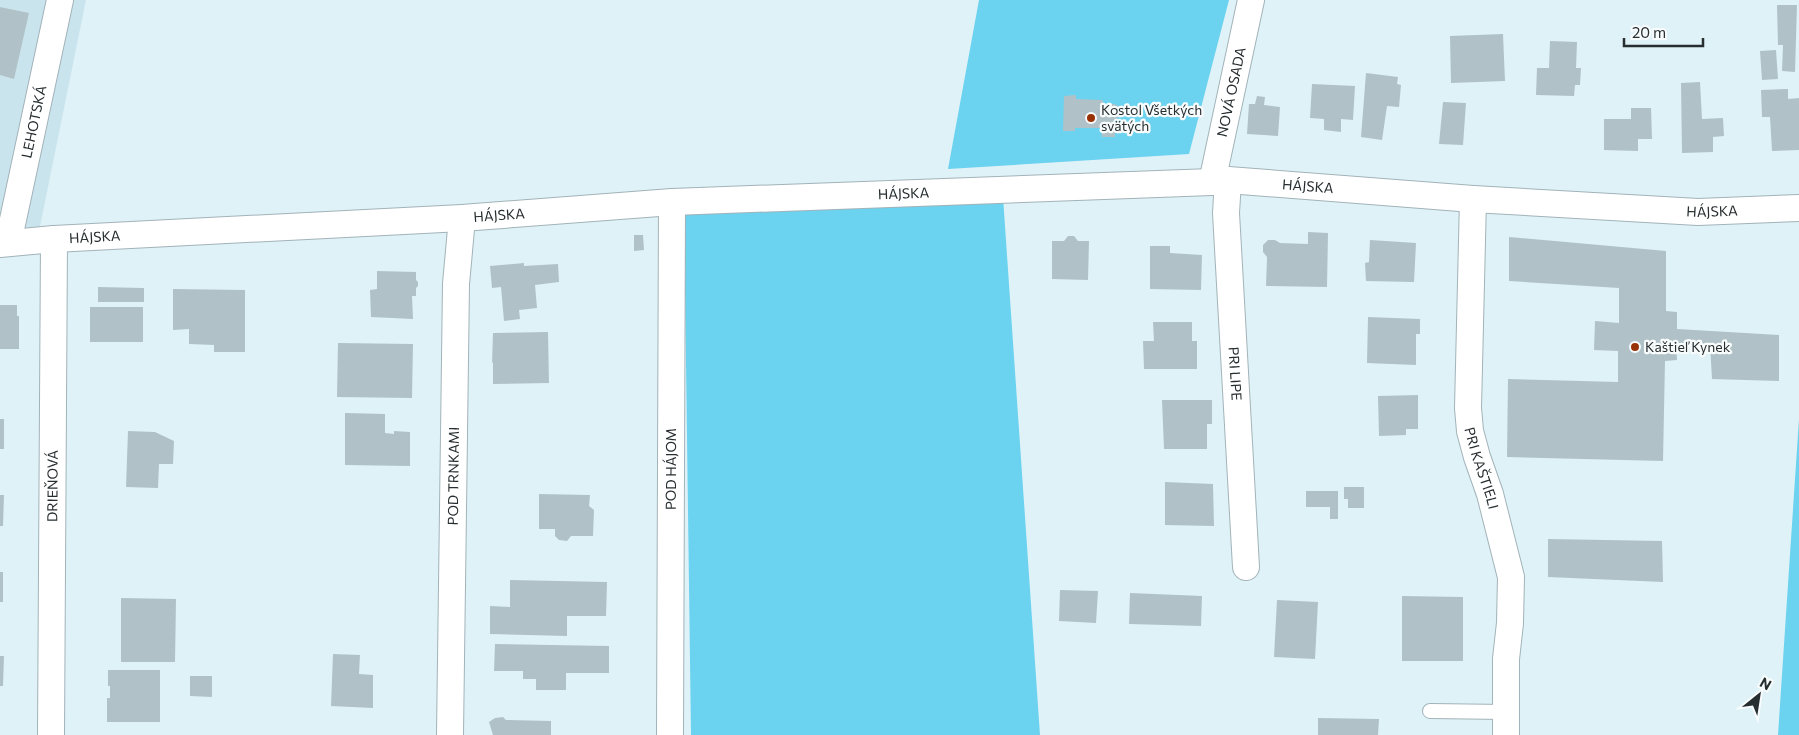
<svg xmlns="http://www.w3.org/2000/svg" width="1799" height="735" viewBox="0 0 1799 735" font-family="Commissioner,sans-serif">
  <rect width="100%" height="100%" fill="#dff2f8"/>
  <path fill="#cae4ed" d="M0,0H86L37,241H0Z"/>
  <path fill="#6bd2ef" d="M979,0H1229L1189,154L948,169Z
    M1003,197L1040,735H691L684,212Z
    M1799,419V735H1778Z"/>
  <path fill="#b0c2c8" d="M1777,5H1797L1795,72L1782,71L1783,45H1778Z
    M0,7L29,13L14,79L0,75Z
    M1503,34L1505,81L1451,83L1450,36Z
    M1550,41L1577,42L1576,68H1581L1580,85H1575L1574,96L1536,95L1537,68H1549Z
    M1776,50L1778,79L1762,80L1760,51Z
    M1366,73L1398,77L1397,84L1401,85L1399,107L1387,106L1382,140L1361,137Z
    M1700,82L1702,119L1723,118L1724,136L1713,137V152L1682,153L1681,83Z
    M1312,84L1355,86L1353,120L1341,119V132L1324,130V119L1310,118Z
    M1788,89V99L1799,98V150L1772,151L1770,117H1762L1761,90Z
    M1076,95V99L1103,100V104H1114L1118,106L1120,114L1115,122V137H1102L1101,128H1075V131H1063L1064,96Z
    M1257,96L1265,97L1264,105L1280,107L1278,136L1247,134L1249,104H1255Z
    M1443,102L1466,103L1463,145L1439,144Z
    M1631,108H1651L1652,139H1638V151L1604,150V119H1631Z
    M1308,232L1328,233L1327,287L1266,286L1267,257L1263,252V245L1268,240H1275L1280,243L1308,244Z
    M634,235H643L644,250L634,251Z
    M1068,236H1074L1078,241H1089L1088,280L1052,279V241H1064Z
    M1509,237L1666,251V311L1677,312V329L1779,335V381L1712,379L1710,344L1676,343L1677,360L1665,361L1663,461L1507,457L1508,379L1618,382V351L1594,350L1595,321L1619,323V288L1509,281Z
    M1370,240L1416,243L1414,282L1366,281L1365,263L1369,262Z
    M1150,246H1170V253L1202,255L1201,290L1150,289Z
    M524,263V266L558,264L559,282L535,285L537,308L519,310L520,319L504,321L501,287L492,288L490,266Z
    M377,271L416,272V280L418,282V286L416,288V296H412L413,319L371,317L370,290L377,289Z
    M98,287L144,288V302H98Z
    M173,289L245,290V352H214V345L189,344V329L173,330Z
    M0,305H17V316H19V349H0Z
    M90,307H143V342H90Z
    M1368,317L1420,319V334H1416V365L1367,363Z
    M1153,322H1192V341H1197V369H1144L1143,341H1154Z
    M548,332L549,383L493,384V362L492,363L493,333Z
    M338,343L413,344L412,398L337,397Z
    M1418,395V429H1406V435L1379,436L1378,396Z
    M1162,400H1212V424H1207V449H1164Z
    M345,413L385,414V433L394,434V431L410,432V466L345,465Z
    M0,419H4V449H0Z
    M128,431L155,432L174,441L173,464H159L158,488L126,487Z
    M1165,482L1213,484L1214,526L1165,525Z
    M1344,487H1364V508H1348V499H1344Z
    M1306,491H1338V519H1330V507H1306Z
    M539,494L590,495L589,506L594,510L593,536H571L567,541L559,540L555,536V529H539Z
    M0,495H4L3,526H0Z
    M1548,539L1662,541L1663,582L1548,577Z
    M0,572H3V602H0Z
    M510,580L607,582L606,616H567V636L490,634V606L510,607Z
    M1060,590L1098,591L1096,623L1059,621Z
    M1130,593L1202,596L1201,626L1129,624Z
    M1402,596L1463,597V661H1402Z
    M121,598L176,599L175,662H121Z
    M1277,600L1318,602L1315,659L1274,657Z
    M495,644L609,646V673H566V690H536V679H523V671H494Z
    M333,654L360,655L359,674L373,675V708L331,706Z
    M0,656H4L3,686H0Z
    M108,670H160V722H107V698H110V686H108Z
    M190,676H212V697L190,696Z
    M503,717L506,720L551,721V735H493L489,722L495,718Z
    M1318,718L1379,719L1378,735H1318Z"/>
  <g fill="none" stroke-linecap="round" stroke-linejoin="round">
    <defs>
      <path id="service" d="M1430,711L1506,712"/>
      <g id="minor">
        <path id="s1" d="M1228,180L1226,213L1246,567"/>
        <path id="s2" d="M1212,182L1251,0"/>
        <path id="s3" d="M1473,199L1468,408L1470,431L1477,457L1490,494L1511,577L1510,623L1506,659V735"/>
        <path id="s4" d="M8,243L60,0"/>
        <path id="s5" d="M0,244L54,239L462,218L672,202L1212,182L1228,180L1473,199L1698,212L1799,208"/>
        <path id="s6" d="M51,735L54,239"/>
        <path id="s7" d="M450,735L456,284L462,218"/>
        <path id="s8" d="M670,735L672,202"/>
      </g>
    </defs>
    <use href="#service" stroke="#a2b3b9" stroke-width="16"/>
    <use href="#minor" stroke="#a2b3b9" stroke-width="28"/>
    <use href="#service" stroke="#fff" stroke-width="14"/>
    <use href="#minor" stroke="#fff" stroke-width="26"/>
  </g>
  <g fill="#983206" stroke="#f9fcfd" stroke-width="2">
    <circle cx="1091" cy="118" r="5"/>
    <circle cx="1635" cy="347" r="5"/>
  </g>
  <g text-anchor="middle" stroke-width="4.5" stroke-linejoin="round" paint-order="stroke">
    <g font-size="14" fill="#272e30" stroke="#f9fcfd">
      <text dy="5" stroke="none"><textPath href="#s2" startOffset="92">NOVÁ OSADA</textPath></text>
      <text dy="5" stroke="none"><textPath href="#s4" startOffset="124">LEHOTSKÁ</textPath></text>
      <text dy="5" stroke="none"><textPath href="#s5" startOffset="1310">HÁJSKA</textPath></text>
      <text dy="5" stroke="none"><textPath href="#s5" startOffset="905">HÁJSKA</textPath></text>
      <text dy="5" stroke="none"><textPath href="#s5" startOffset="1715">HÁJSKA</textPath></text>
      <text dy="5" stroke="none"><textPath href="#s5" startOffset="500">HÁJSKA</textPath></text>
      <text dy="5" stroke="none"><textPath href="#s5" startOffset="95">HÁJSKA</textPath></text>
      <text dy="5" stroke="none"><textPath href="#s1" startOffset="194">PRI LIPE</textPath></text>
      <text dy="5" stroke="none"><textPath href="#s8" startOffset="266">POD HÁJOM</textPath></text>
      <text dy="5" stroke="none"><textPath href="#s3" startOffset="271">PRI KAŠTIELI</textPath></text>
      <text dy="5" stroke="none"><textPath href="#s7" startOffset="259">POD TRNKAMI</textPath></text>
      <text dy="5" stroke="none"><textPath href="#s6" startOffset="249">DRIEŇOVÁ</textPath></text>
    </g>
    <g font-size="14" fill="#272e30" stroke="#f9fcfd" text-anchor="start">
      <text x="1101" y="115">Kostol Všetkých<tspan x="1101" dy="16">svätých</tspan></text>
      <text x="1645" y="352">Kaštieľ Kynek</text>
    </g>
  </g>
  <g transform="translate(1759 695) rotate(30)" stroke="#f9fcfd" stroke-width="4" paint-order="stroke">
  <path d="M0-4L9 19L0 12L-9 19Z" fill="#272e30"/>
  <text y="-8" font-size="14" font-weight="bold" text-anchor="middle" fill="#272e30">N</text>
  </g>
  <path d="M1624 38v8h79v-8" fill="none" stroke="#272e30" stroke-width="2.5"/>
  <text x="1632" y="38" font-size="15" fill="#272e30" stroke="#f9fcfd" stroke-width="4" paint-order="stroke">20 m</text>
</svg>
